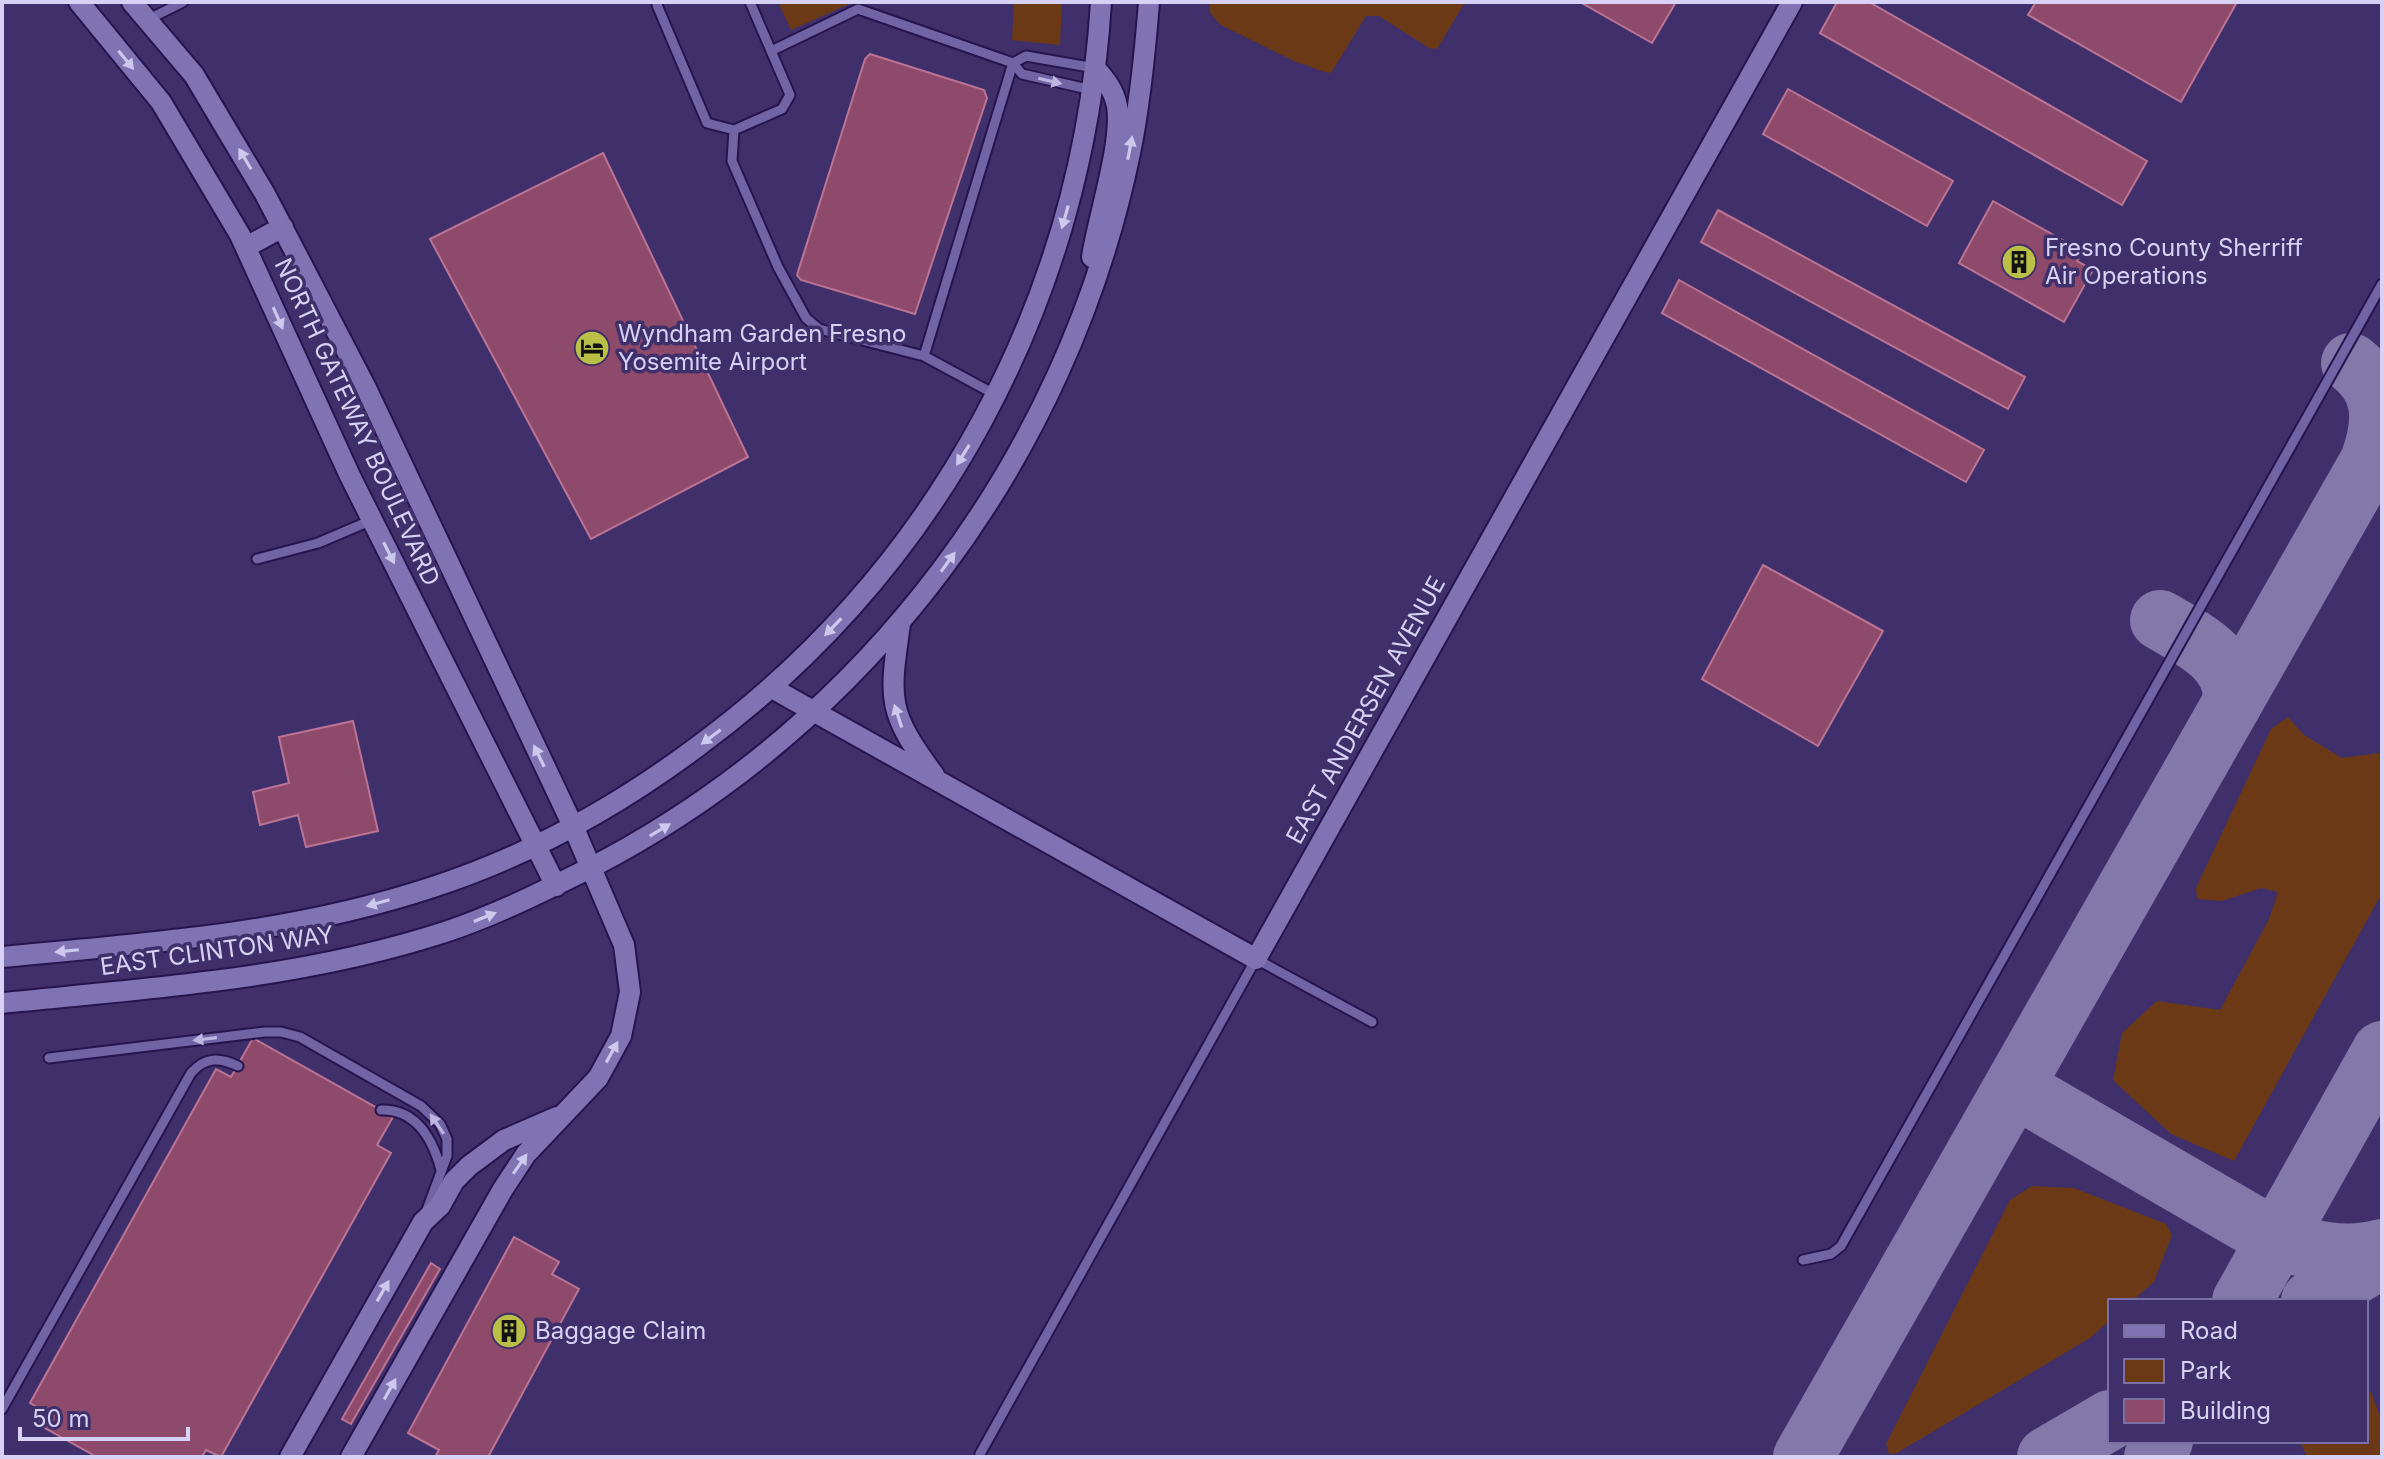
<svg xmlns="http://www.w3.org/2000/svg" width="2384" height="1459" viewBox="0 0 2384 1459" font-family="Inter,sans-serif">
  <rect width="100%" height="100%" fill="#3f306c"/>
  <path fill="#6c3916" d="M778,2H854L791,30Z
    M1014,2H1062L1060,45L1012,40Z
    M1210,2H1465L1437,49L1429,48L1379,16H1366L1331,73C1319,72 1311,65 1298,63L1221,25L1210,13Z
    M2288,717L2304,735L2342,758L2379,753L2382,748V893L2234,1161L2171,1134L2113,1080L2122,1033L2157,1001L2220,1010L2269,919L2278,892L2261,888L2222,901L2197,899L2196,888L2271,729Z
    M2032,1186L2074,1188L2166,1224L2172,1235L2154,1282L2132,1301H2110V1320L2090,1338L1897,1453L1889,1454L1886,1444L2010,1200Z
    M2371,1392L2382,1422V1457H2307L2300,1441H2366V1393Z"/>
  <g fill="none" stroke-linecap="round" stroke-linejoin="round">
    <path stroke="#8278a9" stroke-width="60" d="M2351,363C2384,388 2384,420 2371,458
      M2160,620C2191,638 2239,660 2232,704
      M2014,1087L2276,1239C2312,1251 2345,1259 2382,1249
      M2242,1301L2382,1051
      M2311,1301L2382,1258
      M1803,1457L2382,440
      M2047,1457L2110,1420
      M2154,1457L2163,1441"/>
  </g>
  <path fill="#8e4a6a" stroke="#bc7394" stroke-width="2" d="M1580,2H1676L1652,43Z
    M1837,2H1869L2147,161L2122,205L1820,33Z
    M2036,2H2237L2181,102L2028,15Z
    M870,54L984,90L987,98L915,314L801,280L797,275L865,59Z
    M1788,89L1953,181L1927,226L1763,134Z
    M603,153L748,457L591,539L430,239Z
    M1993,201L2082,251L2077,261L2093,270L2064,322L1959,263Z
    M1718,210L2025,377L2008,409L1701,242Z
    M1679,280L1984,450L1966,482L1662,313Z
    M1763,565L1883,631L1818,746L1702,679Z
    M353,721L378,831L306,847L298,815L260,825L253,792L289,783L279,737Z
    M253,1038L393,1117L377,1145L391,1153L221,1457L206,1450L202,1457H97L36,1423L42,1410L30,1403L216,1069L231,1077Z
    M514,1237L559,1262L552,1274L579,1289L488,1457H435L439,1450L408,1433Z
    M431,1263L440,1269L351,1424L342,1419Z"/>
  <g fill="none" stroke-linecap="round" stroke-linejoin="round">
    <defs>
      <path id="lane" d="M658,2L657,5L707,123L734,130L782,109L790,95L750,2
        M147,20L183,2
        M771,51L858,9L1013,63L924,356L996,395
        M1092,90L1022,74L1013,63L1026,56L1095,68
        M734,130L732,161L778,267L806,318L819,329L924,356
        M257,559L318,543L372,520
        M49,1058L265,1032H281L300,1037L421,1106L440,1124L447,1139V1156L425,1215
        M381,1110C417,1109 433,1140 441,1170
        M1803,1260L1831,1254L1841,1246L2382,284
        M2,1409L191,1073C205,1057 219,1057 238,1066
        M980,1454L1256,959L1372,1022"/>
      <path id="secondary" d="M79,2L161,102L240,235L350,476L556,886
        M132,2L194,75L265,194L366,388L573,826L624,945L630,992L621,1036L598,1078L526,1154L503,1189L351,1457
        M246,247L283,227
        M1092,257C1098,217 1123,143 1117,106C1114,90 1105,79 1095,68
        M900,624C889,701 887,711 934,775
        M772,688L1256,959L1792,2
        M2,957C150,943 291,934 433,887C528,856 618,806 697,747C938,570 1083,300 1101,2
        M2,1003C151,988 301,979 445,932C496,915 544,891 592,867C868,724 1067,458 1130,153C1140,104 1145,53 1149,2
        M290,1457L423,1222L440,1206L454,1181L469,1166L504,1140L557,1117"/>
    </defs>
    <use href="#lane" stroke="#26144e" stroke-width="13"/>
    <use href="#secondary" stroke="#26144e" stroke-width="24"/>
    <use href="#lane" stroke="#7164a5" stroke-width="9"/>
    <use href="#secondary" stroke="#8073b3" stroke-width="20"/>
  </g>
  <defs><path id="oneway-solid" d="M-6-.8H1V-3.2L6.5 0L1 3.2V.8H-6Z" transform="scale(2)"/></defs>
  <g fill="#cdc8ee">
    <use href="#oneway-solid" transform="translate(126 60) rotate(51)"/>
    <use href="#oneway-solid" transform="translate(1130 148) rotate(-79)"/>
    <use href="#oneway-solid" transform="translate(245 159) rotate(-121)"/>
    <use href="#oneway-solid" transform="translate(1065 217) rotate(106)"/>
    <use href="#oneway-solid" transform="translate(278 318) rotate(66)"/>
    <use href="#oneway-solid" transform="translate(963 455) rotate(122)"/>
    <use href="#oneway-solid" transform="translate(389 553) rotate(63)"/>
    <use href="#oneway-solid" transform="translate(948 562) rotate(-54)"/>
    <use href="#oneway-solid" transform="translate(833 627) rotate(134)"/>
    <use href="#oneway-solid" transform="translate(898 716) rotate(-108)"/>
    <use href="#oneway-solid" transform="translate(711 737) rotate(143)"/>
    <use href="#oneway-solid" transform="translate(539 756) rotate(-116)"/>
    <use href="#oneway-solid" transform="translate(660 830) rotate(-31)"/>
    <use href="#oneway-solid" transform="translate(378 903) rotate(164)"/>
    <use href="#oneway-solid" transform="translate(485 917) rotate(-22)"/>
    <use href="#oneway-solid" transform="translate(67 951) rotate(174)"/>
    <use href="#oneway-solid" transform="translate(612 1052) rotate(-61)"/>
    <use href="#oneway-solid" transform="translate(520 1164) rotate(-55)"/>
    <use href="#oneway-solid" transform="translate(383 1291) rotate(-60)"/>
    <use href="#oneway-solid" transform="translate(390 1389) rotate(-61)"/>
  </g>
  <g fill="#bdb6e1">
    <use href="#oneway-solid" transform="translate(1050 81) rotate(13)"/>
    <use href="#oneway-solid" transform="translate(205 1039) rotate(173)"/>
    <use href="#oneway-solid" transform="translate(437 1124) rotate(-124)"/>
  </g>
  <defs>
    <symbol id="building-disc" viewBox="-11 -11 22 22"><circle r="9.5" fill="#bac045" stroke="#3f306c"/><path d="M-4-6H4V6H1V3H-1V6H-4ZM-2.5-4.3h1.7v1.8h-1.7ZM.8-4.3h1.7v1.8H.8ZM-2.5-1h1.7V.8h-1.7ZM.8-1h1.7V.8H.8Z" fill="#111"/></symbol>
    <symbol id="hotel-disc" viewBox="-11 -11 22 22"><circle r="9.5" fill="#bac045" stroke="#3f306c"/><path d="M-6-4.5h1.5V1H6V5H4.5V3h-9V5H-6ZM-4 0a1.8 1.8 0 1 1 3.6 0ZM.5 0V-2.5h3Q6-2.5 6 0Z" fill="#111"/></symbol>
  </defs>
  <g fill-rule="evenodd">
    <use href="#building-disc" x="1999" y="242" width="40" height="40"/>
    <use href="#hotel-disc" x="572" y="328" width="40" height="40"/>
    <use href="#building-disc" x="489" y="1311" width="40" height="40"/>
  </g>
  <g text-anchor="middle" stroke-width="7" stroke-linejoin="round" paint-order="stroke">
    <g font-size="24" fill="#d6d1f5" stroke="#3f306c" text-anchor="start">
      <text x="2045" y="256">Fresno County Sherriff<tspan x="2045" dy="28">Air Operations</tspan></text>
      <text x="618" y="342">Wyndham Garden Fresno<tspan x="618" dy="28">Yosemite Airport</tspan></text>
      <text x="535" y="1339">Baggage Claim</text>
    </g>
    <g font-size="24" fill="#d6d1f5" stroke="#3f306c">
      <text transform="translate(357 422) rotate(65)" y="8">NORTH GATEWAY BOULEVARD</text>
      <text transform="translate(1366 710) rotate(-61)" y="8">EAST ANDERSEN AVENUE</text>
      <text transform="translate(217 951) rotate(-8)" y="8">EAST CLINTON WAY</text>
    </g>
  </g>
  <rect width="2384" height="1459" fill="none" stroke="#d6d1f5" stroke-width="8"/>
  <rect x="2108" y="1299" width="260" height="144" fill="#3f306c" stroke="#7b70a3" stroke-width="2"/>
  <rect x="2124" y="1325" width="40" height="12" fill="#8073b3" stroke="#7b70a3" stroke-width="2"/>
  <text x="2180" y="1339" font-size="24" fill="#d6d1f5">Road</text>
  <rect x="2124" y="1359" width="40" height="24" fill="#6c3916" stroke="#7b70a3" stroke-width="2"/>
  <text x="2180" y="1379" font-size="24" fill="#d6d1f5">Park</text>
  <rect x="2124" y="1399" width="40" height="24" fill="#8e4a6a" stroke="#7b70a3" stroke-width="2"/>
  <text x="2180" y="1419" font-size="24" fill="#d6d1f5">Building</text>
  <path d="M20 1427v12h168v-12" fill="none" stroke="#d6d1f5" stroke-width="4"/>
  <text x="32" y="1427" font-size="24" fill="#d6d1f5" stroke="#3f306c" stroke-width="6" paint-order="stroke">50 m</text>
</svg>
